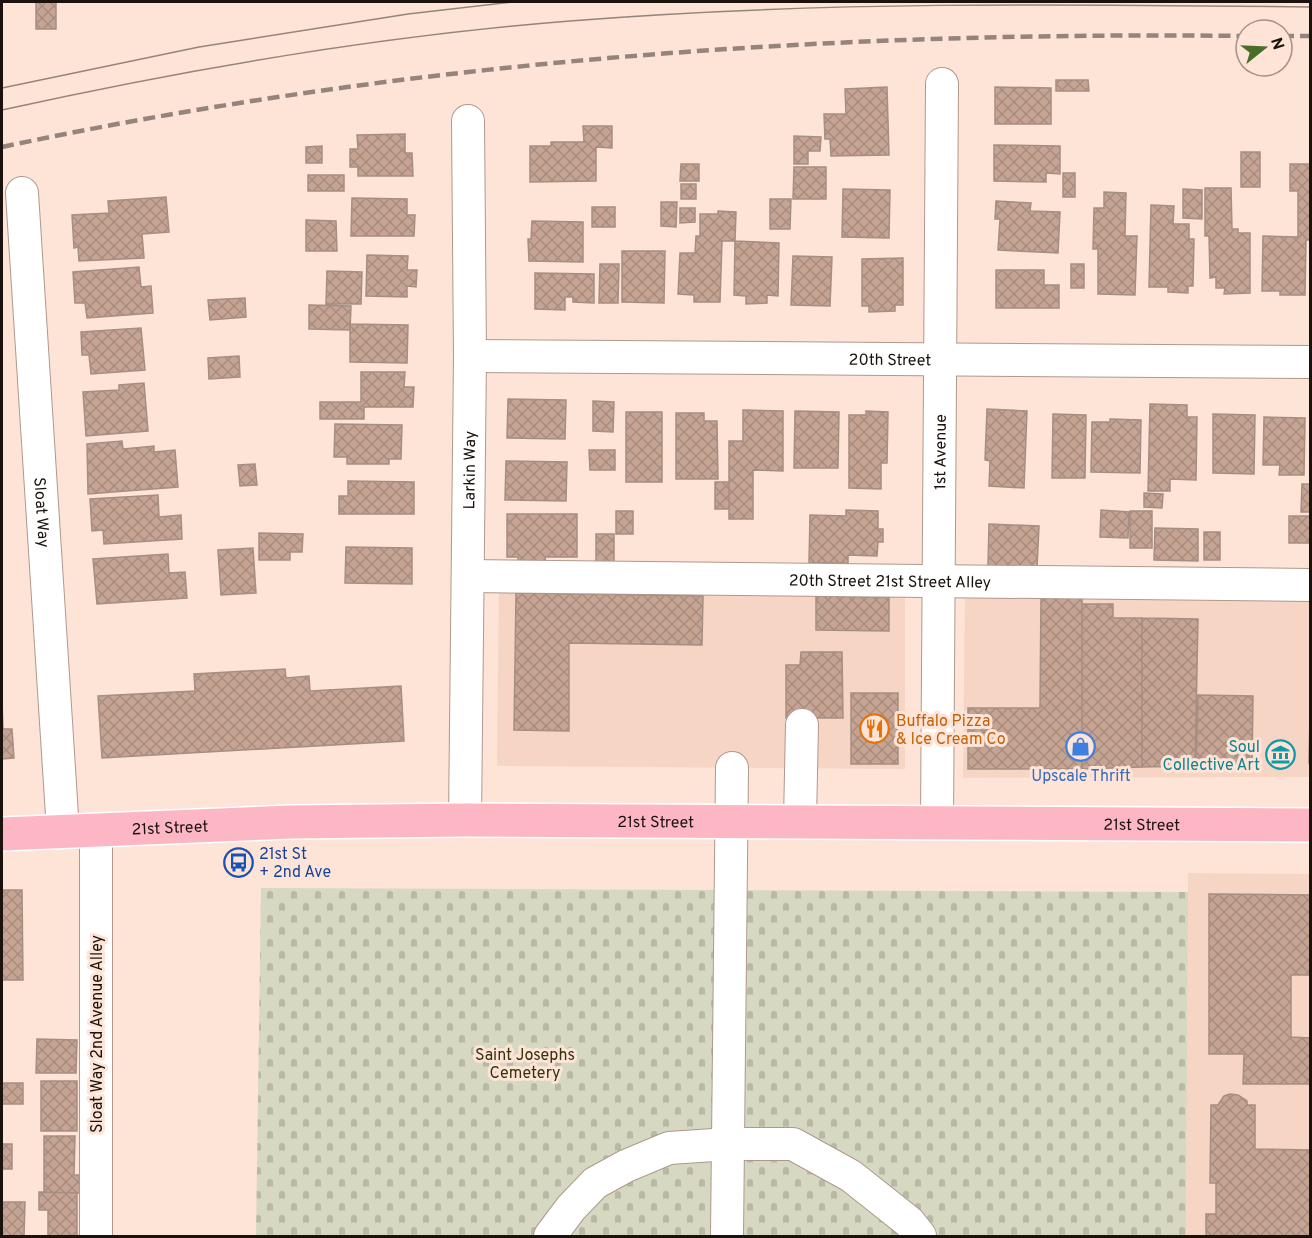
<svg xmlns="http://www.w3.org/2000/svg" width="1312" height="1238" viewBox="0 0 1312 1238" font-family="Overpass,sans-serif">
  <defs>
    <pattern id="cemetery-stones" width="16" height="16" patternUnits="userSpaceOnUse" patternTransform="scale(1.5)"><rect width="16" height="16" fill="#d7d8c1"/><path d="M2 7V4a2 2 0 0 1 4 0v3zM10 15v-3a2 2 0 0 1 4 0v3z" fill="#b8b8a5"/></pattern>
    <pattern id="building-cross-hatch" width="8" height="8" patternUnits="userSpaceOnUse" patternTransform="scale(1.5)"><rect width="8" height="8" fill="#c5a493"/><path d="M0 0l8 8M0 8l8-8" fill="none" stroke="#a98c7e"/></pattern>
  </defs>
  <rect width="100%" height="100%" fill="#fde4d7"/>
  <path fill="#f6d5c5" d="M499,577L905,580V769L497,766Z
    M965,581L1310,585V777L963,778Z
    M1188,873L1310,874V1236H1186Z"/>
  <path fill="url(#cemetery-stones)" d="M261,888L1188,892L1186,1236H256Z"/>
  <path fill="url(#building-cross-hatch)" stroke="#a58e82" stroke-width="1.5" d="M36,2H56V29H36Z
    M1056,80H1088L1089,91H1056Z
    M887,87L889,155L831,156L830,139H825L824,114H846L845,89Z
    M995,87L1051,88V124H995Z
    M583,126H612V148L596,147V181L530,182V146H551V142H584Z
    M405,134V153H412L413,176H358V167H350V149H358L357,135Z
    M794,136L821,137L820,151H808V164H794Z
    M994,145L1060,146V174L1046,173V182L994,181Z
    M322,146V163H306V147Z
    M1241,152H1260V187H1241Z
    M681,164H699V181H680Z
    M1290,164H1310V240H1306L1305,295H1280V291H1262L1263,236L1298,237V191H1290Z
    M794,167H826V199H793Z
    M1063,173H1075V197H1063Z
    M308,175H344V191H308Z
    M681,184H696V199H681Z
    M1205,188H1231L1232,229H1238V233H1250V293L1224,294L1225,288H1216V277L1210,278L1209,236H1205Z
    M843,189L890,190L889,238L842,237Z
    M1183,189L1202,190V219L1183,218Z
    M1104,192L1126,193L1125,236H1137L1135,295L1098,294V249H1093L1094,208H1104Z
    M166,197L169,232L142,234L144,258L79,261L78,247L74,248L72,215L109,213L108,201Z
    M352,198L407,199V215H415L414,236H351Z
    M770,199H791L790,229H770Z
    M996,201L1031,203L1030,211L1060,212L1058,253L998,250L1000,219H995Z
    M661,202H677L676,227L661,226Z
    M1151,205L1174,206L1173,224H1189V239H1194L1193,286H1188V293L1168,292V287H1149Z
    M592,207H615V227H592Z
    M680,208H695V222L680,223Z
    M718,211L736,212L735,241H722L720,302H694V295L678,294L680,253H695L696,236H700V214H718Z
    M306,220L336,221L337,251H306Z
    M532,221L583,222V262L529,261L528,239H531Z
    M735,241L779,243L778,296L767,295V303L746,304V296L734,295Z
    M622,251H665L664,303L622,302Z
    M367,255L408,256L407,270H417L416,287L407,286V297L366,296Z
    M793,256L832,257L830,306L791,305Z
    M903,258V305H895V311L869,312V306H862V259Z
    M600,264H619L618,303H599Z
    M1071,264H1084V288H1071Z
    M139,267L141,287L151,286L153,313L87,318L85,303H75L73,272Z
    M996,270H1044V285H1059V308H996Z
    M327,271L362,272L361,304H326Z
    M535,273L594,274V303L573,302V297H565V310L535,309Z
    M245,298L246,317L210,320L208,300Z
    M309,305L351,306L350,330L309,329Z
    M350,324L408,325L407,363L350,362Z
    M141,328L145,370L91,374L89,355H82L81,332Z
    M239,356L240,377L209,379L208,358Z
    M361,372H405L404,387H414L413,407H364V419H320V402H361Z
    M144,383L148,431L86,436L83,392L119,390V385Z
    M508,399L566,400L565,439L507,438Z
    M593,401L614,402L613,432L593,431Z
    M1150,404L1187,405V417H1197L1196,480L1170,479V491H1148Z
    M987,409L1027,411L1024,488L989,486L990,461L985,460Z
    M743,410L783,411V471L753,470V519H729V441H743Z
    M795,411L839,412L838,468H794Z
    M866,411L888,412L887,463H881V489L849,488V415H866Z
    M626,412H662V482H626Z
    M676,413H704V421H717L718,479H676Z
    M1053,414L1086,415L1085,478H1052Z
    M1213,414L1255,415L1254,474L1213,473Z
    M1264,417L1305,418L1304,475H1279L1280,465H1263Z
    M1110,419L1141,420L1140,473L1091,472L1092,422H1110Z
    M335,424L402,425L401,459H389V464H347V457H334Z
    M122,441L123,449L154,446V452L175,450L178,487L88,494L87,444Z
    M589,450H615V470H590Z
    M506,461L567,462L566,501L505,500Z
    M255,464L257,485L240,486L238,465Z
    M348,481L414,482V514H339V496H348Z
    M715,482H729V509H715Z
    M1302,484H1310V512H1301Z
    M1144,493L1163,494L1162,508L1144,507Z
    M158,495L159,517L181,515L182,539L104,544L103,530L92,531L90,499Z
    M846,510L878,511V529H883V542H878L877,556L848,555V563H809L810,515L846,516Z
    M1101,510L1129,512L1128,538L1100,537Z
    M616,511H633V534H616Z
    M1130,511H1152V548H1130Z
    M507,514H577V557H545L546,563H518V557H507Z
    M1289,516H1310V543H1289Z
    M989,524L1039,526L1037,568L988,566Z
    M1155,528L1198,529V561L1154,560Z
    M1204,532H1220V560H1204Z
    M259,533L303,534L302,552H290V560H259Z
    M596,534H614V563L596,562Z
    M346,547L412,548V584L345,583Z
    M253,548L256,593L221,595L218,550Z
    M168,554L169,573L185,572L187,598L97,604L93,559Z
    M516,593L703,596L702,645L569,643V731L514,730Z
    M816,596L889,597V631L816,630Z
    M1041,597H1082V769H968V708H1040Z
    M1082,604H1113V618H1142V767L1082,769Z
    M1142,618L1198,619L1195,766L1142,767Z
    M801,652H842L843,718H786V665H800Z
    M285,669L286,678L309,676L310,691L401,686L404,741L102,758L98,696L195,691L194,674Z
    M851,693H898V764H851Z
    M1198,695L1253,696L1252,765L1196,764Z
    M2,702L3,729H12L14,758L2,759Z
    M1310,715V763H1309Z
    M2,890H22L23,980H2Z
    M1209,894L1310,895V975H1291V1037L1310,1038V1084H1243L1244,1054H1209Z
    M37,1039L77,1040L76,1073H36Z
    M41,1081H77V1131H41Z
    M2,1083H23V1104H2Z
    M1230,1094L1238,1095L1247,1101V1105H1255V1149L1310,1150V1236H1206V1214H1216V1183H1210L1211,1105H1218L1224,1096Z
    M44,1136H75L74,1175H79L80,1193L44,1192Z
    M2,1144H12V1169H2Z
    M39,1192L77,1193V1236H48V1210H39Z
    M2,1202H25L24,1236H2Z"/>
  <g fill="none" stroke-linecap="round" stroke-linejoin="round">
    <defs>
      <g id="minor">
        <path id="s1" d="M22,193L63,831"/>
        <path id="s2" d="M470,356L1310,362"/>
        <path id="s3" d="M468,576L1310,585"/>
        <path id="s4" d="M465,820L470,356L468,121"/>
        <path d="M800,821L802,725"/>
        <path id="s5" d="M937,821L942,84"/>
        <path d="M96,831V1236"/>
        <path d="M550,1236L571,1208L595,1183L626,1166L669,1148L729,1144H793L851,1176L909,1222L920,1236"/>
        <path d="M727,1236L732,768"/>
      </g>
      <g id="major">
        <path id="s6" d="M2,834L291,822L465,820L1310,825"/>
      </g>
    </defs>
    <use href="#minor" stroke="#b0988c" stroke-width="34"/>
    <use href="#major" stroke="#fff" stroke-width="36"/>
    <use href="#minor" stroke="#fff" stroke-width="32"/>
    <use href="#major" stroke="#fdb7c4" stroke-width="33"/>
    <path stroke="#95847b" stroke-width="1.5" d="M2,88L199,47L408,14L513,2
      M2,110C187,69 381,36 570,21C816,1 1064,4 1310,7"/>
    <path stroke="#95847b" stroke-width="4.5" stroke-dasharray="12 6" stroke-linecap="butt" d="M1282,36H1310
      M2,147C411,60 828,31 1246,36"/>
  </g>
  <defs>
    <symbol id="restaurant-ring" viewBox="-11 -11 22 22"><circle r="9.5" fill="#fde4d7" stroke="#e8710a" stroke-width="1.5"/><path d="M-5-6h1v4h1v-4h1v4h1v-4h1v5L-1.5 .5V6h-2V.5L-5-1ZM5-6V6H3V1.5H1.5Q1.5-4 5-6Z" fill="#e8710a"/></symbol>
    <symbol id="shop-ring" viewBox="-11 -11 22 22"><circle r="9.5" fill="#fde4d7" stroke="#3f7fe0" stroke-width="1.5"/><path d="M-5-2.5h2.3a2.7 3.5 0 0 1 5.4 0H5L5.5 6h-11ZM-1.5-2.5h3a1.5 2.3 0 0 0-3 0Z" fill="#3f7fe0"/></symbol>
    <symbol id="museum-ring" viewBox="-11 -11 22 22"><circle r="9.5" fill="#fde4d7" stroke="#0f9aa8" stroke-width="1.5"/><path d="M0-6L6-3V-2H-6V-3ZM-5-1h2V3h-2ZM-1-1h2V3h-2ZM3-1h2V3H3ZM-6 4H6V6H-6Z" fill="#0f9aa8"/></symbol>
    <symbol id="bus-ring" viewBox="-11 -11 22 22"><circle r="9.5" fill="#fde4d7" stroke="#1a4fb4" stroke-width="1.5"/><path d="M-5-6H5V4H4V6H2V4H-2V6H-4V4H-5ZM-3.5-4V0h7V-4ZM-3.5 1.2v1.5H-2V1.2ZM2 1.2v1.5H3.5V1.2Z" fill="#1a4fb4"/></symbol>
  </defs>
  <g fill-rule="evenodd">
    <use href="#restaurant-ring" x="858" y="712" width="33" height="33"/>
    <use href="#shop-ring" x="1064" y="730" width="33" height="33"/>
    <use href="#museum-ring" x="1264" y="738" width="33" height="33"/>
    <use href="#bus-ring" x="222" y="846" width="33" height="33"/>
  </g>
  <g text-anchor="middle" stroke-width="6" stroke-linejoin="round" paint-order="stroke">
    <g font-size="16" fill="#1b120e" stroke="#fde4d7">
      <text dy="6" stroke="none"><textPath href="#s2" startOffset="420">20th Street</textPath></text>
      <text dy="6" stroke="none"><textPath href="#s5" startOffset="369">1st Avenue</textPath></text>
      <text dy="6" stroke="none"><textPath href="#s4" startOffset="350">Larkin Way</textPath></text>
      <text dy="6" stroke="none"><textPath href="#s1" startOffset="320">Sloat Way</textPath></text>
      <text dy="6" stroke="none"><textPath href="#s3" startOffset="422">20th Street 21st Street Alley</textPath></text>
      <text dy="6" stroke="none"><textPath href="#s6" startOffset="654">21st Street</textPath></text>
      <text dy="6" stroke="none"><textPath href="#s6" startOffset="1140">21st Street</textPath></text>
      <text dy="6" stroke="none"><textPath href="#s6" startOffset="168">21st Street</textPath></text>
      <text transform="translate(96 1034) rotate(-90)" y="6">Sloat Way 2nd Avenue Alley</text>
    </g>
    <g font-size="16" fill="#c56008" stroke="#fde4d7" text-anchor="start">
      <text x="896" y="726">Buffalo Pizza<tspan x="896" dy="18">&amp; Ice Cream Co</tspan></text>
    </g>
    <g font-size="16" fill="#0d838f" stroke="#fde4d7" text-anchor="end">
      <text x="1260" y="752">Soul<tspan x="1260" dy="18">Collective Art</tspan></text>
    </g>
    <g font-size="16" fill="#366cbe" stroke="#fde4d7">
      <text x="1081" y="781">Upscale Thrift</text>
    </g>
    <g font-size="16" fill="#164399" stroke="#fde4d7" text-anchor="start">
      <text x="259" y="859">21st St<tspan x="259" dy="18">+ 2nd Ave</tspan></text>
    </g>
    <g font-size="16" fill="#323308" stroke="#fde4d7">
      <text x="525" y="1060">Saint Josephs<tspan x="525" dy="18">Cemetery</tspan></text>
    </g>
  </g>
  <rect width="1312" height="1238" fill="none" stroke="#1b120e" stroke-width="6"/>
  <g transform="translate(1264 48) rotate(72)"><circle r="28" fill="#fde4d7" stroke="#a39087" stroke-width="1.5"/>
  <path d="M0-4.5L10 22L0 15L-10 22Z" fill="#486f2a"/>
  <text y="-9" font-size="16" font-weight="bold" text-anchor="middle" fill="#1b120e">N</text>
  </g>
</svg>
